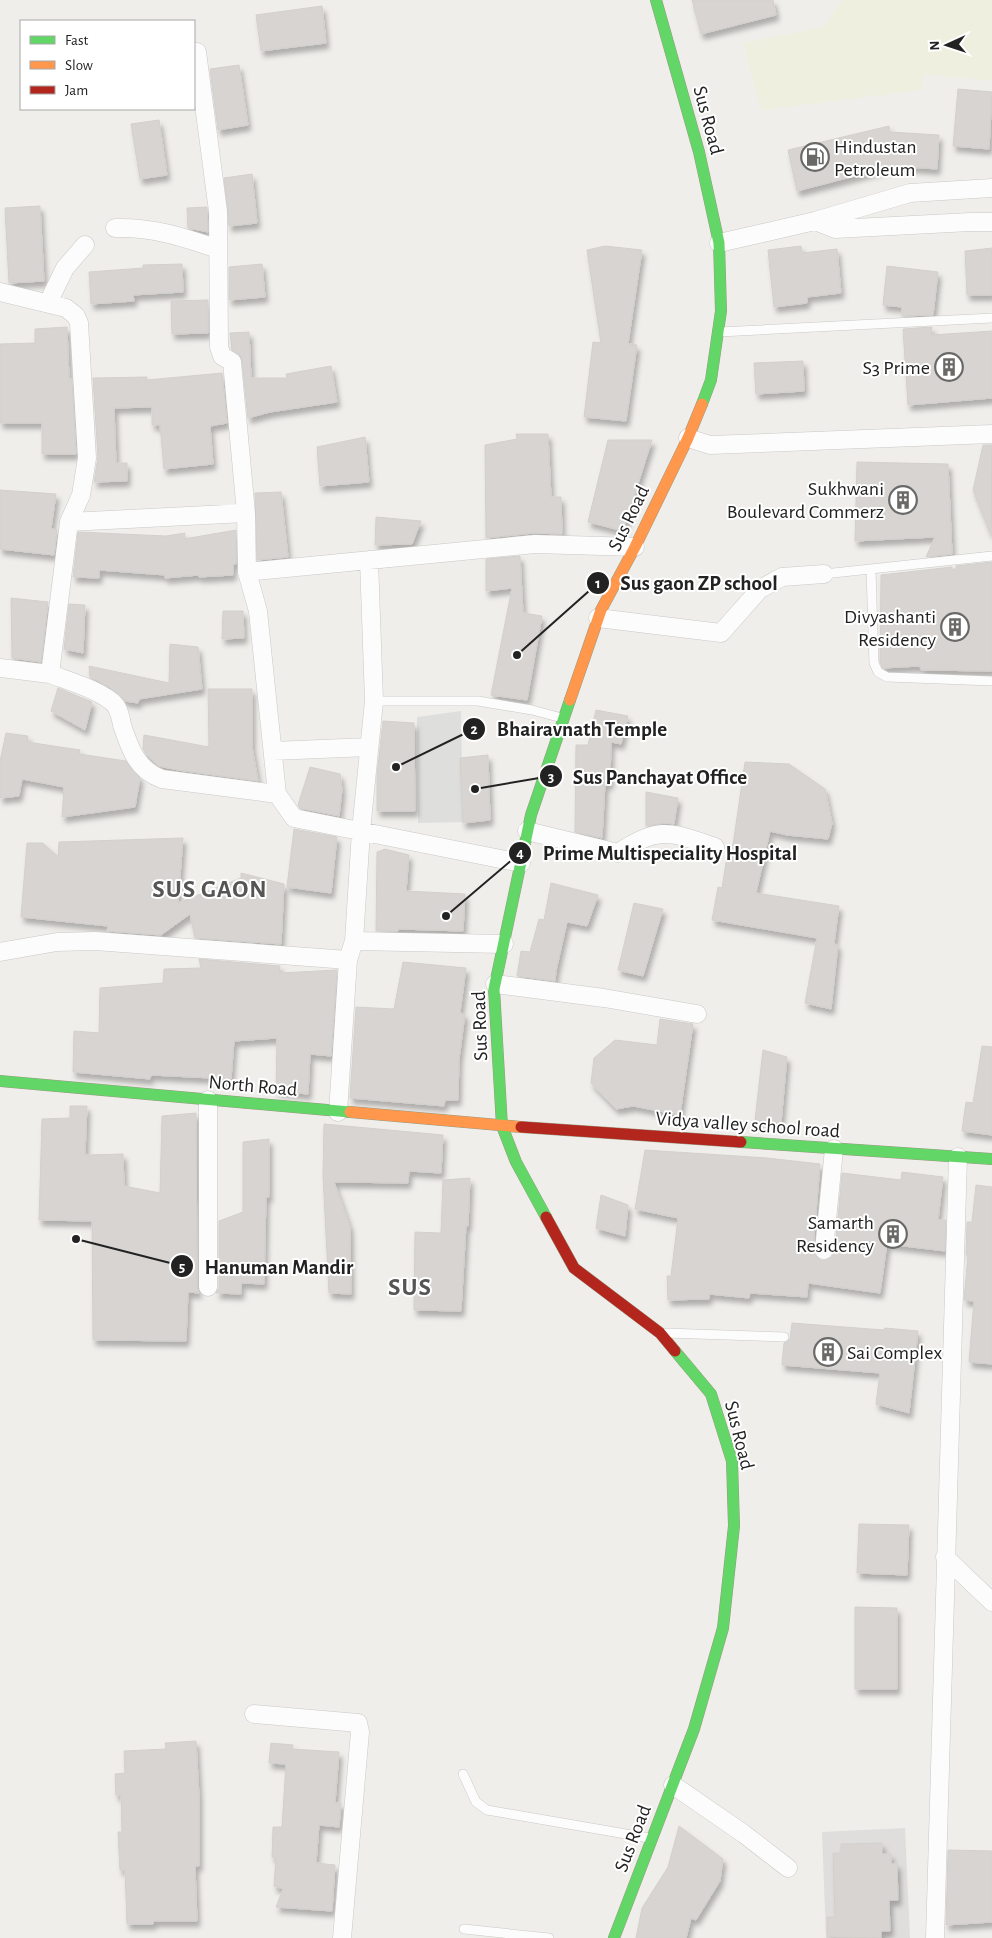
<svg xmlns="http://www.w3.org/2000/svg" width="992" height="1938" viewBox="0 0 992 1938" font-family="'Alegreya Sans',sans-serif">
  <defs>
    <filter id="shadow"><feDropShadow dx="3" dy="5.5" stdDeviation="2.5" flood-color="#0004"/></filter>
  </defs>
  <rect width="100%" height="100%" fill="#f0eeeb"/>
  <path fill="#dfdedc" d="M905,1828L910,1938H826L822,1832Z"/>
  <path fill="#dededc" d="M461,711L463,822L418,823L417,717Z"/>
  <path fill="#efefdf" d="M842,0H992V81L924,74L921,90L761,110L743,43L824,27Z"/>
  <path fill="#d7d4d2" stroke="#d3d0cc" filter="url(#shadow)" d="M692,0H773L776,15L701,34Z
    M322,6L326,43L261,51L256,15Z
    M239,65L248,125L218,130L210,69Z
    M958,89L992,92L989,149L953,146Z
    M159,120L167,175L140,179L131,124Z
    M889,126L890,132L939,135L937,169L893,166L797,191L788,150Z
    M252,174L257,223L229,226L224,178Z
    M40,206L44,281L9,283L5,208Z
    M207,207L208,232L188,228L187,208Z
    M605,246L642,250L628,344L637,345L626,421L584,417L593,342L601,343L587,250Z
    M801,246L802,253L837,249L841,293L807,297V303L774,307L768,250Z
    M992,248V295H967L965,251Z
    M182,264L183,292L133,295L134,301L91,304L89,272L143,268V265Z
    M262,264L265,297L229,300V267Z
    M887,266L938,272L933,315L902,316V307L883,305Z
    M208,300V333L172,334L171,301Z
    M67,327L69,379H72L76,454H42V423H0V344L35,343V329Z
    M932,327L931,335L992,331V398L908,405L903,329Z
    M249,332L251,378H287L286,374L331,366L337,402L270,412L248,418L242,361L241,356L232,350L230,333Z
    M803,361L804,391L756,394L754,363Z
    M222,373L227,423L210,426L213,464L164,469L160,425H152V407L114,408L116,463H127V481L94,482L98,457L93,378L147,377V380Z
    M516,434H548L551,497H561L562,534L534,533L486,538L485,445L517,439Z
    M365,437L369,482L320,486L317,447Z
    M608,440H652L623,531L588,522Z
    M983,445H992L991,535L973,490Z
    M857,462L948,464L952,554L926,557L935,537L855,541Z
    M0,490L56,494L51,529L57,530L54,555L0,549Z
    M281,492L288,557L257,560L255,493Z
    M376,517L421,521L412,544L375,545Z
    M236,530V564H233V575L199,577V575L165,578V575L99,570V578L73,577L78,532L166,536L185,533L184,539Z
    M520,556L523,613L542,616L527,700L491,695L512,588L486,591V559Z
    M992,562V671L921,670L920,666L883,668L880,662L881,575L952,567V569H956V566Z
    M11,598L48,602L41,662L12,658Z
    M69,604L85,605L83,653L64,649Z
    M223,611H243L244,638L222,639Z
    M170,644L198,647L202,689L139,699L138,703L125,701L109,687L90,677L89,666L169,683Z
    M58,688L92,702L85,730L51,711Z
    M208,689H252V747L258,781L178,770L159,766L149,757L143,749L144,735L209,747Z
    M596,710L628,716L621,744L611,742L610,784H605L602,838L575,832L576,745H588Z
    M383,721L414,723L415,811H377V776Z
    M6,733L28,736L27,742L80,750L79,754L126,761L140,778L135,807L62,817L64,787L22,779L19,796L0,798V761Z
    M488,755L490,820L463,823L460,758Z
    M745,762L789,764L825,789L832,823L828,839L787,835L770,831L756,893L839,906L834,944L838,945L831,1009L805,1003L817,938L712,920L718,887L722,888L729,844L733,845Z
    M310,767L340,774L342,790L339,816L300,808L298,805Z
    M646,792L678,798L674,824L665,823L646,826Z
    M294,829L337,837L331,893L287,887Z
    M183,838L178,903L241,878V873L284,884L281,944L195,938L190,914L161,935L107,931L108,926L21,917L27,843H43L58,857L59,842Z
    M385,849L409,855L406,891L465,894L463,931L398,929V931H376L377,852Z
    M551,883L598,895L587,926L567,922L556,971L555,981L517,976L521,951L530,952L539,919L544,920Z
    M634,903L663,909L643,976L618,970Z
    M199,959L280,966L279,973L337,970L331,1056L310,1054L308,1094L276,1091L277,1038L234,1041L231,1079L151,1075L150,1079L73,1072L74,1031L99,1033L100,988L163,983L164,969L201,968Z
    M403,962L466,968L460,1013L465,1014L459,1059L458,1100H445L444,1106L350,1098L356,1007L394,1009Z
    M660,1019L693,1024L680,1115L633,1106L616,1109L591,1083L594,1058L615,1040L657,1045Z
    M982,1046L992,1047V1135L962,1131L966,1102L973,1103Z
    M763,1050L787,1057L781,1123L755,1120Z
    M70,1106H87L85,1155L123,1154L124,1186L160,1193L162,1116L196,1113L197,1287L199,1293L188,1292L186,1341L93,1340L92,1221L39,1220L42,1119L70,1118Z
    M324,1124L443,1135L441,1173L409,1171L408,1183L334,1182L350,1227L351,1294L329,1293L323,1175Z
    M269,1139V1197H266L264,1284L241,1283V1294L216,1293L219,1287V1221L243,1212V1142Z
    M645,1150L767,1158L820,1164L813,1249L817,1258L823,1261L832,1257L835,1251L842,1173L901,1180L902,1172L943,1177L938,1220H946L945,1251L887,1244L880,1293L808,1283L807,1297L750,1293L749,1298L709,1294V1299L668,1300L667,1276H671L678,1218L635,1209Z
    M470,1178L468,1226H466L461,1311L414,1310L415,1232L441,1233L443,1180Z
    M976,1185L992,1187V1364L969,1362L974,1301L964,1300L968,1255H966L967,1222H972Z
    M601,1195L628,1205L625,1236L596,1228Z
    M792,1323L884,1330L885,1328L918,1331L909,1413L876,1404L880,1373L782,1365L784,1343L790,1339Z
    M859,1524L909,1525L907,1575L857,1573Z
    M855,1607L897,1608V1689H855Z
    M196,1741L199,1796V1866H195L197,1921H154L153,1924H127L125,1870H120L118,1832H122L121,1795H116L115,1774L125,1773L124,1751L166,1749L165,1743Z
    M271,1743L293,1745L292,1749L339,1752L335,1803H341L339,1827L319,1825L316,1863L335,1865L332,1911L276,1907L283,1889L274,1886L276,1857H272L273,1827H282L286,1764L269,1763Z
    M679,1826L723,1859L720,1881L696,1920L691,1918L686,1938H636L642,1908L668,1867Z
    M882,1843V1854H891V1864L897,1863L898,1900H889L890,1931H881V1938L828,1937L827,1917H835L833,1853H841V1844Z
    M948,1850L992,1851V1922L946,1925Z"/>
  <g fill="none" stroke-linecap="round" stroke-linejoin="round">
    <defs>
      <path id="lane" d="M720,332L992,318
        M871,570L874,663L878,672L887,677L992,681
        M824,574L992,556
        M374,701H478L532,710L562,718
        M665,1333L784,1337
        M463,1774L476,1802L487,1810L649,1838
        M464,1929L549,1938"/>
      <path id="street" d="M197,52L218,211L219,347L222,356L232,362L246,513
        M815,221L835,229L970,222H992
        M115,228C153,227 183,237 218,249
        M719,243L815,221L910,193L992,188
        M0,292L66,308L76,316L79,323L87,458L81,495L69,522
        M48,303L65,268L85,245
        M688,438L710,445L992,434
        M247,572L258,611L277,794L294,818L521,863
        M598,618L721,633L760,589L782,577L824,574
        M0,668L50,674L69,522L246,513L247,572L535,544L635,547
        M50,674C68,681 104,691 116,706C119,711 121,719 122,725C130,749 137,770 162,779L277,794
        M273,751L369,747
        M527,831L618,853C659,825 671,832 715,847
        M354,941L361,831L374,701L369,560
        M0,952L57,942L95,941L348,960
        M495,984L604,998L697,1014
        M338,1112L348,960L354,941L504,944
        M824,1250L834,1149
        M208,1287V1100
        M945,1557L992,1602
        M254,1714L358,1723L360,1732L342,1938
        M673,1785L744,1834L788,1868
        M935,1938L958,1157"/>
      <path id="fast" d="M656,0L699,152L719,243L721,311L711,380L702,404
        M0,1081L350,1112
        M741,1142L992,1159
        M546,1217L516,1162L502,1126L494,989L531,815L570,700
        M614,1938L694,1729L723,1628L734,1526L732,1461L711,1394L675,1351"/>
      <path id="slow" d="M570,700L601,610L635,547L688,438L702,404
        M350,1112L521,1127"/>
      <path id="jam" d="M521,1127L741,1142
        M546,1217L574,1268L660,1333L675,1351"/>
    </defs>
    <use href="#lane" stroke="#c9c8c7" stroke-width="10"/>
    <use href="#street" stroke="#c9c8c7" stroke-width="19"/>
    <use href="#fast" stroke="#999a82" stroke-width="12"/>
    <use href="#slow" stroke="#999a82" stroke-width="12"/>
    <use href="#jam" stroke="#999a82" stroke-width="12"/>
    <use href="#lane" stroke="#fdfcfc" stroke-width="9"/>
    <use href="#street" stroke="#fdfcfc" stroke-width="18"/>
    <use href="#fast" stroke="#63d668" stroke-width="11"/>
    <use href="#slow" stroke="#ff974d" stroke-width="11"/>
    <use href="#jam" stroke="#b3261e" stroke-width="11"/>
  </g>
  <defs>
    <symbol id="fuel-ring" viewBox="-11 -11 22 22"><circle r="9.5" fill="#fff" stroke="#6a6968" stroke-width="1.5"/><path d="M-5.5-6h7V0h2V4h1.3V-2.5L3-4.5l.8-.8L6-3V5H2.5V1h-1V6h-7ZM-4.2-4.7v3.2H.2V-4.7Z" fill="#6a6968"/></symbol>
    <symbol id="building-ring" viewBox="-11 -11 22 22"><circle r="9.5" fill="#fff" stroke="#6a6968" stroke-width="1.5"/><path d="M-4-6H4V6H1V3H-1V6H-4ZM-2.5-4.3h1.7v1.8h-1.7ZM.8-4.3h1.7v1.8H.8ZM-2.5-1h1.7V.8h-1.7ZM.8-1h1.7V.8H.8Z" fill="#6a6968"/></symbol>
  </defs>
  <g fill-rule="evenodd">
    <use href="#fuel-ring" x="799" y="141" width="32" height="32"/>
    <use href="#building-ring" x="933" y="351" width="32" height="32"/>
    <use href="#building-ring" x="887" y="484" width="32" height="32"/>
    <use href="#building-ring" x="939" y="611" width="32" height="32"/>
    <use href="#building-ring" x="877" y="1218" width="32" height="32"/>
    <use href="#building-ring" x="812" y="1336" width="32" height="32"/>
  </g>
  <g text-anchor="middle" stroke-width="4" stroke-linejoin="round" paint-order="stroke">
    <g font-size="20" fill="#222" stroke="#fff">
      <text transform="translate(709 120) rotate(75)" y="7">Sus Road</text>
      <text transform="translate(628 518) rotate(-64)" y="7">Sus Road</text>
      <text transform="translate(479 1026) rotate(-92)" y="7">Sus Road</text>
      <text transform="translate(253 1085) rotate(5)" y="7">North Road</text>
      <text transform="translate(748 1124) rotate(4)" y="7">Vidya valley school road</text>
      <text transform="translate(740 1435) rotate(76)" y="7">Sus Road</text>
      <text transform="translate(632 1838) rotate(-69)" y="7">Sus Road</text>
    </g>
    <g font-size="20" fill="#222" stroke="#fff" text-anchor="end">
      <text x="834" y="153" text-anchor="start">Hindustan<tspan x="834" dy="23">Petroleum</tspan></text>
      <text x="930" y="374">S3 Prime</text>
      <text x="884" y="495">Sukhwani<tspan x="884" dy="23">Boulevard Commerz</tspan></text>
      <text x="936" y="623">Divyashanti<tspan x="936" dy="23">Residency</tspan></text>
      <text x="874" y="1229">Samarth<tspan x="874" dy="23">Residency</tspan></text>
      <text x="847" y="1359" text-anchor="start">Sai Complex</text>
    </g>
    <g font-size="25" font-weight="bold" letter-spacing="1" fill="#555" stroke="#fff">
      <text x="210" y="897">SUS GAON</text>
      <text x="410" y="1295">SUS</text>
    </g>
  </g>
  <path fill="none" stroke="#222" stroke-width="2" d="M517 655L598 583M396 767L474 729M475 789L551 776M446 916L520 853M76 1239L182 1266"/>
  <g fill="#222" stroke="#fff" stroke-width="2">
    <circle cx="517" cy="655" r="5"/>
    <circle cx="396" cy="767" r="5"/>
    <circle cx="475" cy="789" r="5"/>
    <circle cx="446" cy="916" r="5"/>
    <circle cx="76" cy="1239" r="5"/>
    <circle cx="598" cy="583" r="12"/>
    <circle cx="474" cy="729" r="12"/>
    <circle cx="551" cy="776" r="12"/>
    <circle cx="520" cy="853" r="12"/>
    <circle cx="182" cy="1266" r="12"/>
  </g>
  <g font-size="15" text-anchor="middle" font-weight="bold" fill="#fff">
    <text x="598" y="588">1</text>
    <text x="474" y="734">2</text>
    <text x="551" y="782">3</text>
    <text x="520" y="858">4</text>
    <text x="182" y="1272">5</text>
  </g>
  <g font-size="21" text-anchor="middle" font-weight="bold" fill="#222" stroke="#fff" stroke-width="4" stroke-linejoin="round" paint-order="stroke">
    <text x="699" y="590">Sus gaon ZP school</text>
    <text x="582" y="736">Bhairavnath Temple</text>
    <text x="660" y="784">Sus Panchayat Office</text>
    <text x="670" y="860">Prime Multispeciality Hospital</text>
    <text x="279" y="1274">Hanuman Mandir</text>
  </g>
  <rect x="20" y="20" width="175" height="90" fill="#ffffff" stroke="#a7a7a7"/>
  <rect x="30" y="36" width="25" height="8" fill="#63d668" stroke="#a7a7a7"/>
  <text x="65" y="45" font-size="15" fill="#222222">Fast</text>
  <rect x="30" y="61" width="25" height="8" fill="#ff974d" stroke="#a7a7a7"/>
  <text x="65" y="70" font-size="15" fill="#222222">Slow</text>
  <rect x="30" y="86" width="25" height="8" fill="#b3261e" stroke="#a7a7a7"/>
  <text x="65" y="95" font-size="15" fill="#222222">Jam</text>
  <g transform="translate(947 45) rotate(267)" stroke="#ffffff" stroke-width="4" paint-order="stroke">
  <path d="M0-4L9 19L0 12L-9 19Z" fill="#222222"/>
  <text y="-8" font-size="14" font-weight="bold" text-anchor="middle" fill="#222222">N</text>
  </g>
</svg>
